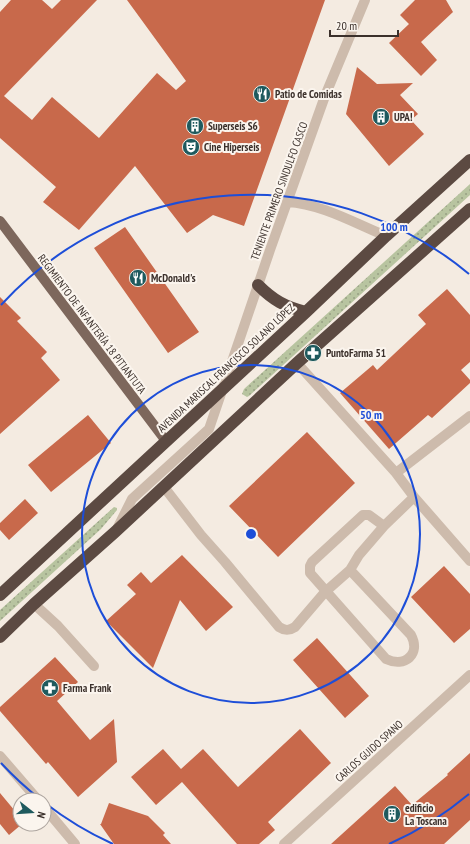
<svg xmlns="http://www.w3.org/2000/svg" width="470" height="844" viewBox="0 0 470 844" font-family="'PT Sans Narrow',sans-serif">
  <defs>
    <pattern id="green-dots" width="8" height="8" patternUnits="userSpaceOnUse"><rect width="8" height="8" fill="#b8c4a0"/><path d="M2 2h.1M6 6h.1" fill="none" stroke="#97a083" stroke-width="1.8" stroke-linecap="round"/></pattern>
  </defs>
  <rect width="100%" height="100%" fill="#f4ebe1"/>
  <path fill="url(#green-dots)" d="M470,184V195L249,396L247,397L242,394L244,389Z
    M114,507L117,508V510L101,529L0,621V610Z"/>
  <path fill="#c8694b" d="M11,0H42L52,9L61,0H97L4,96L32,120L52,97L99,138L157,73L176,90L186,81L127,0H325L244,226L213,215L187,233L135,166L79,230L43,202L56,187L0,138V12Z
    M415,0H446L453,12L421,42L437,60L421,76L389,43L409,24L400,15Z
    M357,67L377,84L413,83L400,95L418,114L411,120L424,134L389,166L346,114Z
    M125,227L199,332L168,353L94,248Z
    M447,289L470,315V362L461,370L470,380V383L432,418L428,415L389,449L340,393L373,365L377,370L426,324L418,315Z
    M0,297L21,318L17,321L47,352L41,358L60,380L0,434Z
    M88,415L111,443L51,492L28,465Z
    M307,432L355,483L278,557L229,506Z
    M25,499L38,513L9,540L0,530V523Z
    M182,555L233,607L206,631L180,600L153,668L106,621L136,594L127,585L141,572L151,583Z
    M444,566L470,594V629L454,643L411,597Z
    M317,638L369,696L345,718L293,660Z
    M55,657L78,682L57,701L90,740L114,719L117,762L78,797L48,762L46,764L0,711V707Z
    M300,729L331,763L268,822L275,830L259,844H237L182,782L156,805L131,777L163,749L181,769L203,749L238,787Z
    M470,753V820L444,844H331L395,786L412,805L448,775L447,774Z
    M0,793L20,817V824H22L9,835L0,824Z
    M109,803L148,816L165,833L163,835L171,844H114L100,824H101Z"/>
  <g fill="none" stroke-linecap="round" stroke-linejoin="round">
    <path stroke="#cdbbac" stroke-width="10" d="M287,202C322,204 354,223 386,236
      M297,363L396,473L414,497L470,561
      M396,473L470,416
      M164,487L201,535L225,562L279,627C285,631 289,631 295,627L325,592L350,570L359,555L384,526L369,515H363L312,562L310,566V573L386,659C405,668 421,654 411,635L350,570
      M384,526L414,497
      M118,527L132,499L209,429L270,250L325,96L365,0
      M34,604L58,626L94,666
      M0,756L38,800
      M44,807L75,844
      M284,844L470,675"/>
    <path stroke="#7d675c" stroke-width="10" d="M0,221L166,441"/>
    <path stroke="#5c4a42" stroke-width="12" d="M258,285C273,300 285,307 306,312
      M0,595L306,312L386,236L470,160
      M0,637L34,604L115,532L297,363L470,209"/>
  </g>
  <g fill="none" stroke="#1d4ed8" stroke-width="2">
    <circle cx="251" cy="534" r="169"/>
    <path d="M469 794A339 339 0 0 1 389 844M113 844A339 339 0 0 1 45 803M40 799A339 339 0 0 1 1 763M1 305A339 339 0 0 1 469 274"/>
  </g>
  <defs>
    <symbol id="restaurant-disc" viewBox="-11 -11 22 22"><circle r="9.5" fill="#1f5a5e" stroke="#fbf5ee"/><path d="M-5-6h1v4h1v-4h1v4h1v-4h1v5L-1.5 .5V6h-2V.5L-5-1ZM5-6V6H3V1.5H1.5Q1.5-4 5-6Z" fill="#fff"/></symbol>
    <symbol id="building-disc" viewBox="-11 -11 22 22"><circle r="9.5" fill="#1f5a5e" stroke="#fbf5ee"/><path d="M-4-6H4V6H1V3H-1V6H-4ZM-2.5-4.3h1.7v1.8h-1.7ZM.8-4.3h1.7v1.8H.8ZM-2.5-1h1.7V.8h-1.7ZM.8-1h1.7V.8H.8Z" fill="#fff"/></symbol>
    <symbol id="theatre-disc" viewBox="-11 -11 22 22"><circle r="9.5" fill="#1f5a5e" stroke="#fbf5ee"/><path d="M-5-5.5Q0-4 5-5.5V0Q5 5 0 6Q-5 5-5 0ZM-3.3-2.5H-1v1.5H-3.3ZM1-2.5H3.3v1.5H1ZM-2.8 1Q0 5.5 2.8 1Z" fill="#fff"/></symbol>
    <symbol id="pharmacy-disc" viewBox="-11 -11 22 22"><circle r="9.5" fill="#1f5a5e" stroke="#fbf5ee"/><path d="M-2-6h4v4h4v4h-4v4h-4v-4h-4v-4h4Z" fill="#fff"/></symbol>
  </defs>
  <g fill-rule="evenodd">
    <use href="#restaurant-disc" x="252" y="84" width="20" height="20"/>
    <use href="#building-disc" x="371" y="107" width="20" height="20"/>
    <use href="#building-disc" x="185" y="116" width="20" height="20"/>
    <use href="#theatre-disc" x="181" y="137" width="20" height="20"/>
    <use href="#restaurant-disc" x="128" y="268" width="20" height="20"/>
    <use href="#pharmacy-disc" x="303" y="343" width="20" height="20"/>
    <use href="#pharmacy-disc" x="40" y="678" width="20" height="20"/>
    <use href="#building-disc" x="382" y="804" width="20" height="20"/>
  </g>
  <g text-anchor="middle" stroke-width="4" stroke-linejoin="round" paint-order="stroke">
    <g font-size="11" font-weight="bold" fill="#3b302b" stroke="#fbf5ee" text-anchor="start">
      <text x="275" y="98">Patio de Comidas</text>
      <text x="394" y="121">UPA!</text>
      <text x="208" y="130">Superseis S6</text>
      <text x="204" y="151">Cine Hiperseis</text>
      <text x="151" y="282">McDonald's</text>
      <text x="326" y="357">PuntoFarma 51</text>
      <text x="63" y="692">Farma Frank</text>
      <text x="405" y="812">edificio<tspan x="405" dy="13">La Toscana</tspan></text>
    </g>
    <g font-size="11" fill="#3b302b" stroke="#fbf5ee">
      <text transform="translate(279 191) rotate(-70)" y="4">TENIENTE PRIMERO SINDULFO CASCO</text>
      <text transform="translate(92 324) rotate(53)" y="4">REGIMIENTO DE INFANTERÍA 18 PITIANTUTA</text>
      <text transform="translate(226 368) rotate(-43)" y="4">AVENIDA MARISCAL FRANCISCO SOLANO LÓPEZ</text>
      <text transform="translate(369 751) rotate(-42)" y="4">CARLOS GUIDO SPANO</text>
    </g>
  </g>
  <circle cx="251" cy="534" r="6" fill="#1d4ed8" stroke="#fbf5ee" stroke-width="2"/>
  <g font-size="12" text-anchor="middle" font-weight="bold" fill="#1d4ed8" stroke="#fbf5ee" stroke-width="4" stroke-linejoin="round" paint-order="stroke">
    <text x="394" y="231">100 m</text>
    <text x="371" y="419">50 m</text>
  </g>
  <g transform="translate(32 812) rotate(107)"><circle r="19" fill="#fbf5ee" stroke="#aea6a0"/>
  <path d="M0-3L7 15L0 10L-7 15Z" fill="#1f5a5e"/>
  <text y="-6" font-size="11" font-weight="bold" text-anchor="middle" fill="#3b302b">N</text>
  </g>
  <path d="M330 30v6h68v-6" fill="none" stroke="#3b302b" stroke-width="2"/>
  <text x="336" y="30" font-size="12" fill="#3b302b" stroke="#fbf5ee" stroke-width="3" paint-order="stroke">20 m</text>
</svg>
